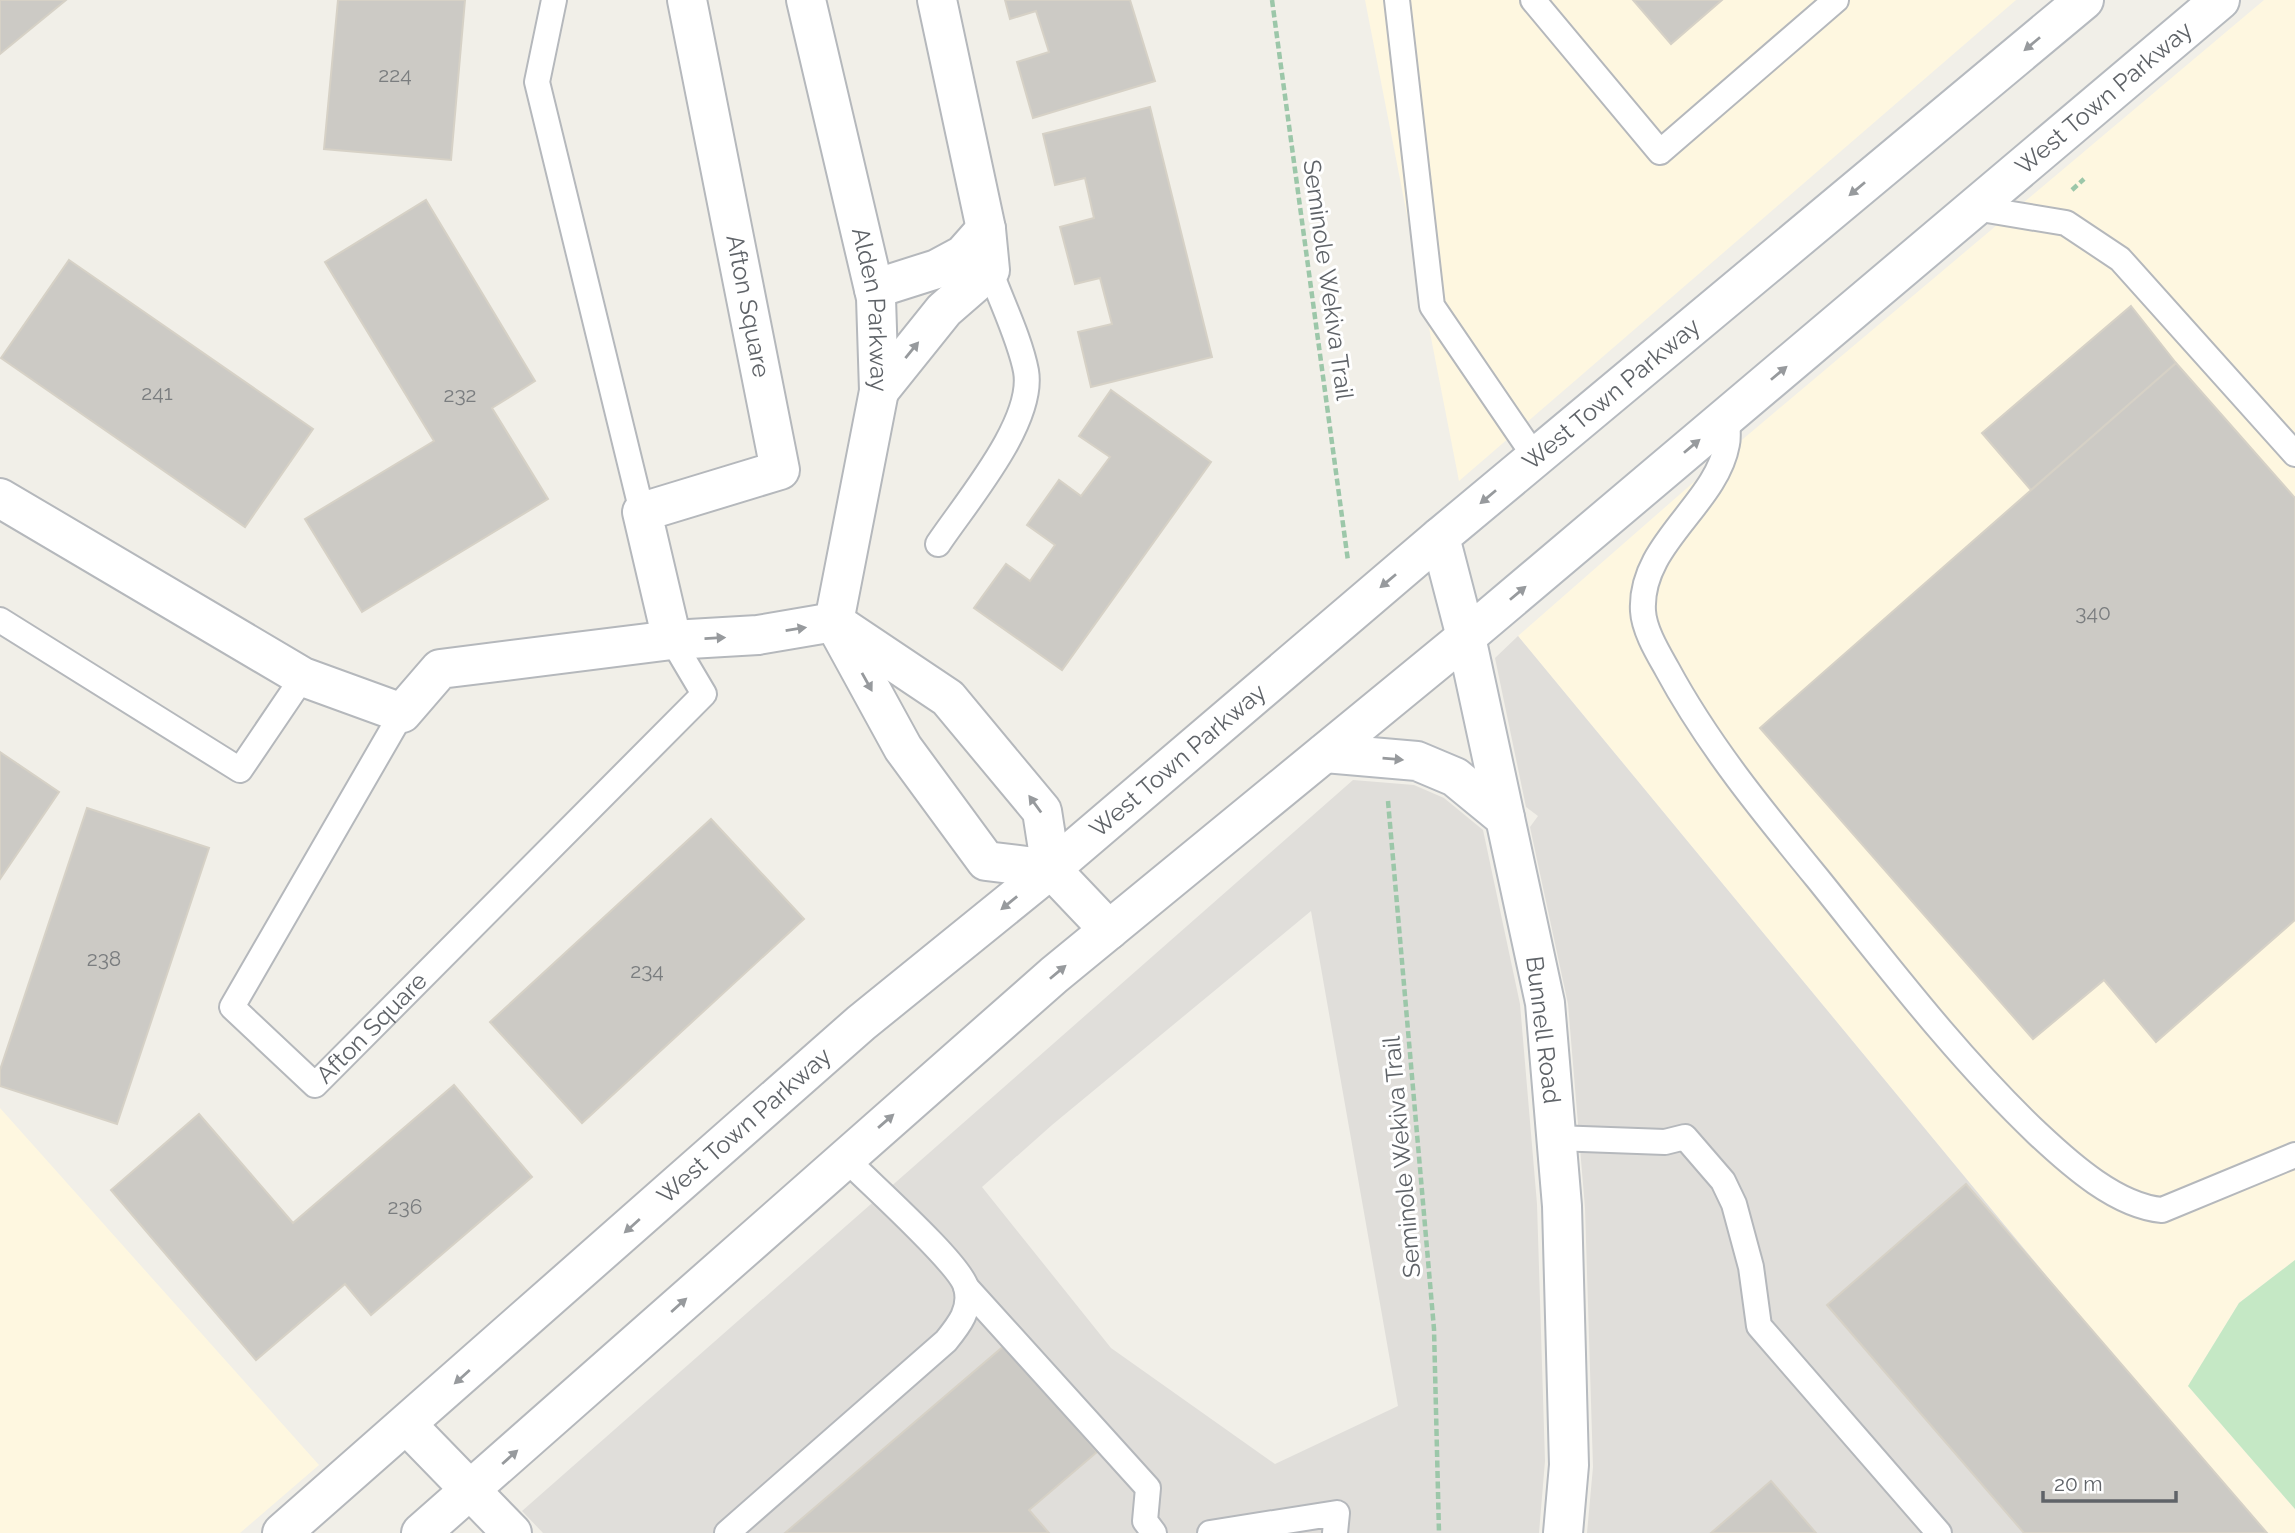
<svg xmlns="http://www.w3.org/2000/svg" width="2295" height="1533" viewBox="0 0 2295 1533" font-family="Raleway,sans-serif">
  <rect width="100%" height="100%" fill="#f1efe8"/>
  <path fill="#fef7e0" d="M1365,0H2016L1459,481Z
    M2264,0H2295V1260L2239,1303L2188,1386L2295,1509V1533H2259L1518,636L1743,439Z
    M0,1108L319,1465L240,1533H0Z"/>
  <path fill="#e0deda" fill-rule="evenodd" d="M1518,636L2259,1533H1587L1593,1467L1585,1208L1568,1004L1530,827L1538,816L1526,807L1495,658Z
    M1353,780L1414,785L1444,798L1483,830L1520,1004L1537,1204L1545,1461L1539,1533H543L522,1511ZM1311,911L1398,1406L1275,1464L1111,1348L982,1187L1052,1125Z"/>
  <path fill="#c5e8c5" d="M2295,1260V1509L2188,1386L2239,1303Z"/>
  <path fill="#cccac5" stroke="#d6d1c6" stroke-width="2" d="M0,0H66L0,54Z
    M338,0H465L451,160L324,149Z
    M1005,0H1130L1155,81L1033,118L1017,62L1049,52L1036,11L1010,19Z
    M1633,0H1722L1671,44Z
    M1150,107L1212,357L1091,387L1078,332L1112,324L1100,278L1075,284L1060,227L1094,218L1085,178L1055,185L1043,134Z
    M426,200L535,381L492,408L548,499L362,612L305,519L434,441L325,262Z
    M69,260L313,429L245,527L1,358Z
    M2131,306L2176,363L2031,490L1982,433Z
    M2176,363L2295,498V920L2156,1042L2104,980L2033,1039L1760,728Z
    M1111,390L1211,462L1062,670L974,608L1006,564L1030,581L1055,545L1027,525L1059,480L1081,496L1110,457L1079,436Z
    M0,752L59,792L0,879Z
    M87,808L209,848L117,1124L0,1086V1070Z
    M711,819L804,919L582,1123L490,1022Z
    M454,1085L532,1177L371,1315L345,1284L256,1360L111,1190L199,1114L293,1223Z
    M1966,1184L2267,1533H2024L1827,1305Z
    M1005,1345L1097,1452L1029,1510L1049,1533H785Z
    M1771,1481L1816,1533H1711Z"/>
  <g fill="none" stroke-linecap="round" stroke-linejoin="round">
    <defs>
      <g id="service">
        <path d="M554,0L537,82L642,512"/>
        <path d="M1397,0L1432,306L1535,457"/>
        <path d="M1533,0L1660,152L1836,0"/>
        <path d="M1975,208L2066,223L2120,259L2295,454"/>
        <path d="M1727,417C1727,426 1729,436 1727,444C1716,505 1639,544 1643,611C1644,630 1658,653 1667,669C1708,745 1763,812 1818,879C1888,966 1957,1057 2038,1134C2071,1165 2117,1206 2162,1210L2295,1155"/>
        <path d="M938,544C966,502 1035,422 1026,371C1020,339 1001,301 990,270"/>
        <path d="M0,620L240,770L303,677"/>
        <path id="s1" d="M402,713L232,1007L315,1085L704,694L672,640"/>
        <path d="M1555,1138L1665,1142L1685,1137L1723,1181L1734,1204L1751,1267L1759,1326L1939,1533"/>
        <path d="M966,1287L1148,1488L1145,1521L1154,1533"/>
        <path d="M727,1533L946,1341C959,1325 972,1309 966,1287C960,1263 867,1181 844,1157"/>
        <path d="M1210,1533L1337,1513L1335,1533"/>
      </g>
      <g id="minor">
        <path id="s2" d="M806,0L876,298L879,391L834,622L903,748L986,861L1051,869"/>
        <path d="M874,289L937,269L963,255L986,229"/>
        <path d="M879,391L944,310L990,270L986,229L937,0"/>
        <path d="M0,498L303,677L402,713L440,669L672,640L758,635L834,622"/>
        <path d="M839,625L948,698L1042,811L1051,869L1109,930"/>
        <path d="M672,640L642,512L780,470L687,0"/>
        <path d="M407,1425L512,1533"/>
      </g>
      <g id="tertiary">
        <path id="s3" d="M282,1533L861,1023L1051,869L1440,537"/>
        <path d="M421,1533L1054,975L1466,637"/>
      </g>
      <g id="secondary">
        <path id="s4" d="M1466,637L2220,0"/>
        <path d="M1325,753L1417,761L1455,777L1505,818"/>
        <path id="s5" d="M1563,1533L1569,1465L1562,1206L1545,1003L1466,637L1440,537L2084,0"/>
      </g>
    </defs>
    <use href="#service" stroke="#b5b8bc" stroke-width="28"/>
    <use href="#minor" stroke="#b5b8bc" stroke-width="42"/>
    <use href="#tertiary" stroke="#b5b8bc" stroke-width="42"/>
    <use href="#secondary" stroke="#b6babf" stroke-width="42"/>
    <path stroke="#9cc7a9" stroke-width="4.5" stroke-dasharray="7 3.5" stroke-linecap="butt" d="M1272,0L1348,561
      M2072,190L2084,179
      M1388,801L1434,1329L1439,1533"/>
    <use href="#service" stroke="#fff" stroke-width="24"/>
    <use href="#minor" stroke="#fff" stroke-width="38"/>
    <use href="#tertiary" stroke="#fff" stroke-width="38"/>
    <use href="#secondary" stroke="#fff" stroke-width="38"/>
  </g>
  <defs><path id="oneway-solid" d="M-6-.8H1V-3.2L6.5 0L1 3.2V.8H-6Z" transform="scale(1.75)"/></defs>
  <g fill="#979a9d">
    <use href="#oneway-solid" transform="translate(2032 44) rotate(140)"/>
    <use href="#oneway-solid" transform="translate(1857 189) rotate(140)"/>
    <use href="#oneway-solid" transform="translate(912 350) rotate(-51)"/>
    <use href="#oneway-solid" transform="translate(1779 373) rotate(-40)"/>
    <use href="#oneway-solid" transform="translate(1692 446) rotate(-40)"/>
    <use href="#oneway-solid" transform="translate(1488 497) rotate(140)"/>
    <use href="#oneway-solid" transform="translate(1388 581) rotate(140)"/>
    <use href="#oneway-solid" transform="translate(1518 593) rotate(-40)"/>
    <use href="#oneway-solid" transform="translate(796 629) rotate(-9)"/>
    <use href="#oneway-solid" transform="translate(715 638) rotate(-3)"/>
    <use href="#oneway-solid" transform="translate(867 682) rotate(61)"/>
    <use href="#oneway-solid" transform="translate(1393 759) rotate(5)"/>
    <use href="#oneway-solid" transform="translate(1035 804) rotate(-126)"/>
    <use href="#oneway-solid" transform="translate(1009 903) rotate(141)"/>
    <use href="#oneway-solid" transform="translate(1058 972) rotate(-40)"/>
    <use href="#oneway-solid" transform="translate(886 1121) rotate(-41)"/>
    <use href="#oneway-solid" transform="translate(632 1226) rotate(138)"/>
    <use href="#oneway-solid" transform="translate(679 1305) rotate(-42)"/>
    <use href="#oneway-solid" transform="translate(462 1377) rotate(138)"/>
    <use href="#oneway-solid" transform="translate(510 1457) rotate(-42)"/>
  </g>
  <g text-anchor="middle" stroke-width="6" stroke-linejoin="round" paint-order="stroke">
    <g font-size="21" fill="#7a7d7f">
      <text x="395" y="82">224</text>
      <text x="157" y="400">241</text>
      <text x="460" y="402">232</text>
      <text x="2093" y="620">340</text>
      <text x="104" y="966">238</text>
      <text x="647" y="978">234</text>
      <text x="405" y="1214">236</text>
    </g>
    <g font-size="24" fill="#5f6368" stroke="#fff">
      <text dy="8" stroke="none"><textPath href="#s4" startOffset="835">West Town Parkway</textPath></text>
      <text transform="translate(1328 280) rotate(82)" y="8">Seminole Wekiva Trail</text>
      <text transform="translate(748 306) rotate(79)" y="8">Afton Square</text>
      <text dy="8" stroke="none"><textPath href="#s2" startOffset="317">Alden Parkway</textPath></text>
      <text dy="8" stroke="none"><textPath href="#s5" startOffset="1232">West Town Parkway</textPath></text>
      <text dy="8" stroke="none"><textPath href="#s3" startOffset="1183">West Town Parkway</textPath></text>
      <text dy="8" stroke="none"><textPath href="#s1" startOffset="534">Afton Square</textPath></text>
      <text transform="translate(1543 1030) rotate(83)" y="8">Bunnell Road</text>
      <text dy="8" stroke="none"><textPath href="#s3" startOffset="616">West Town Parkway</textPath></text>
      <text transform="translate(1402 1157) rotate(-95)" y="8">Seminole Wekiva Trail</text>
    </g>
  </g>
  <path d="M2043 1491v10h133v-10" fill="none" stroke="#5f6368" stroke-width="3.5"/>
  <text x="2054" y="1491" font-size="21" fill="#5f6368" stroke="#ffffff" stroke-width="5" paint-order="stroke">20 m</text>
</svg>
